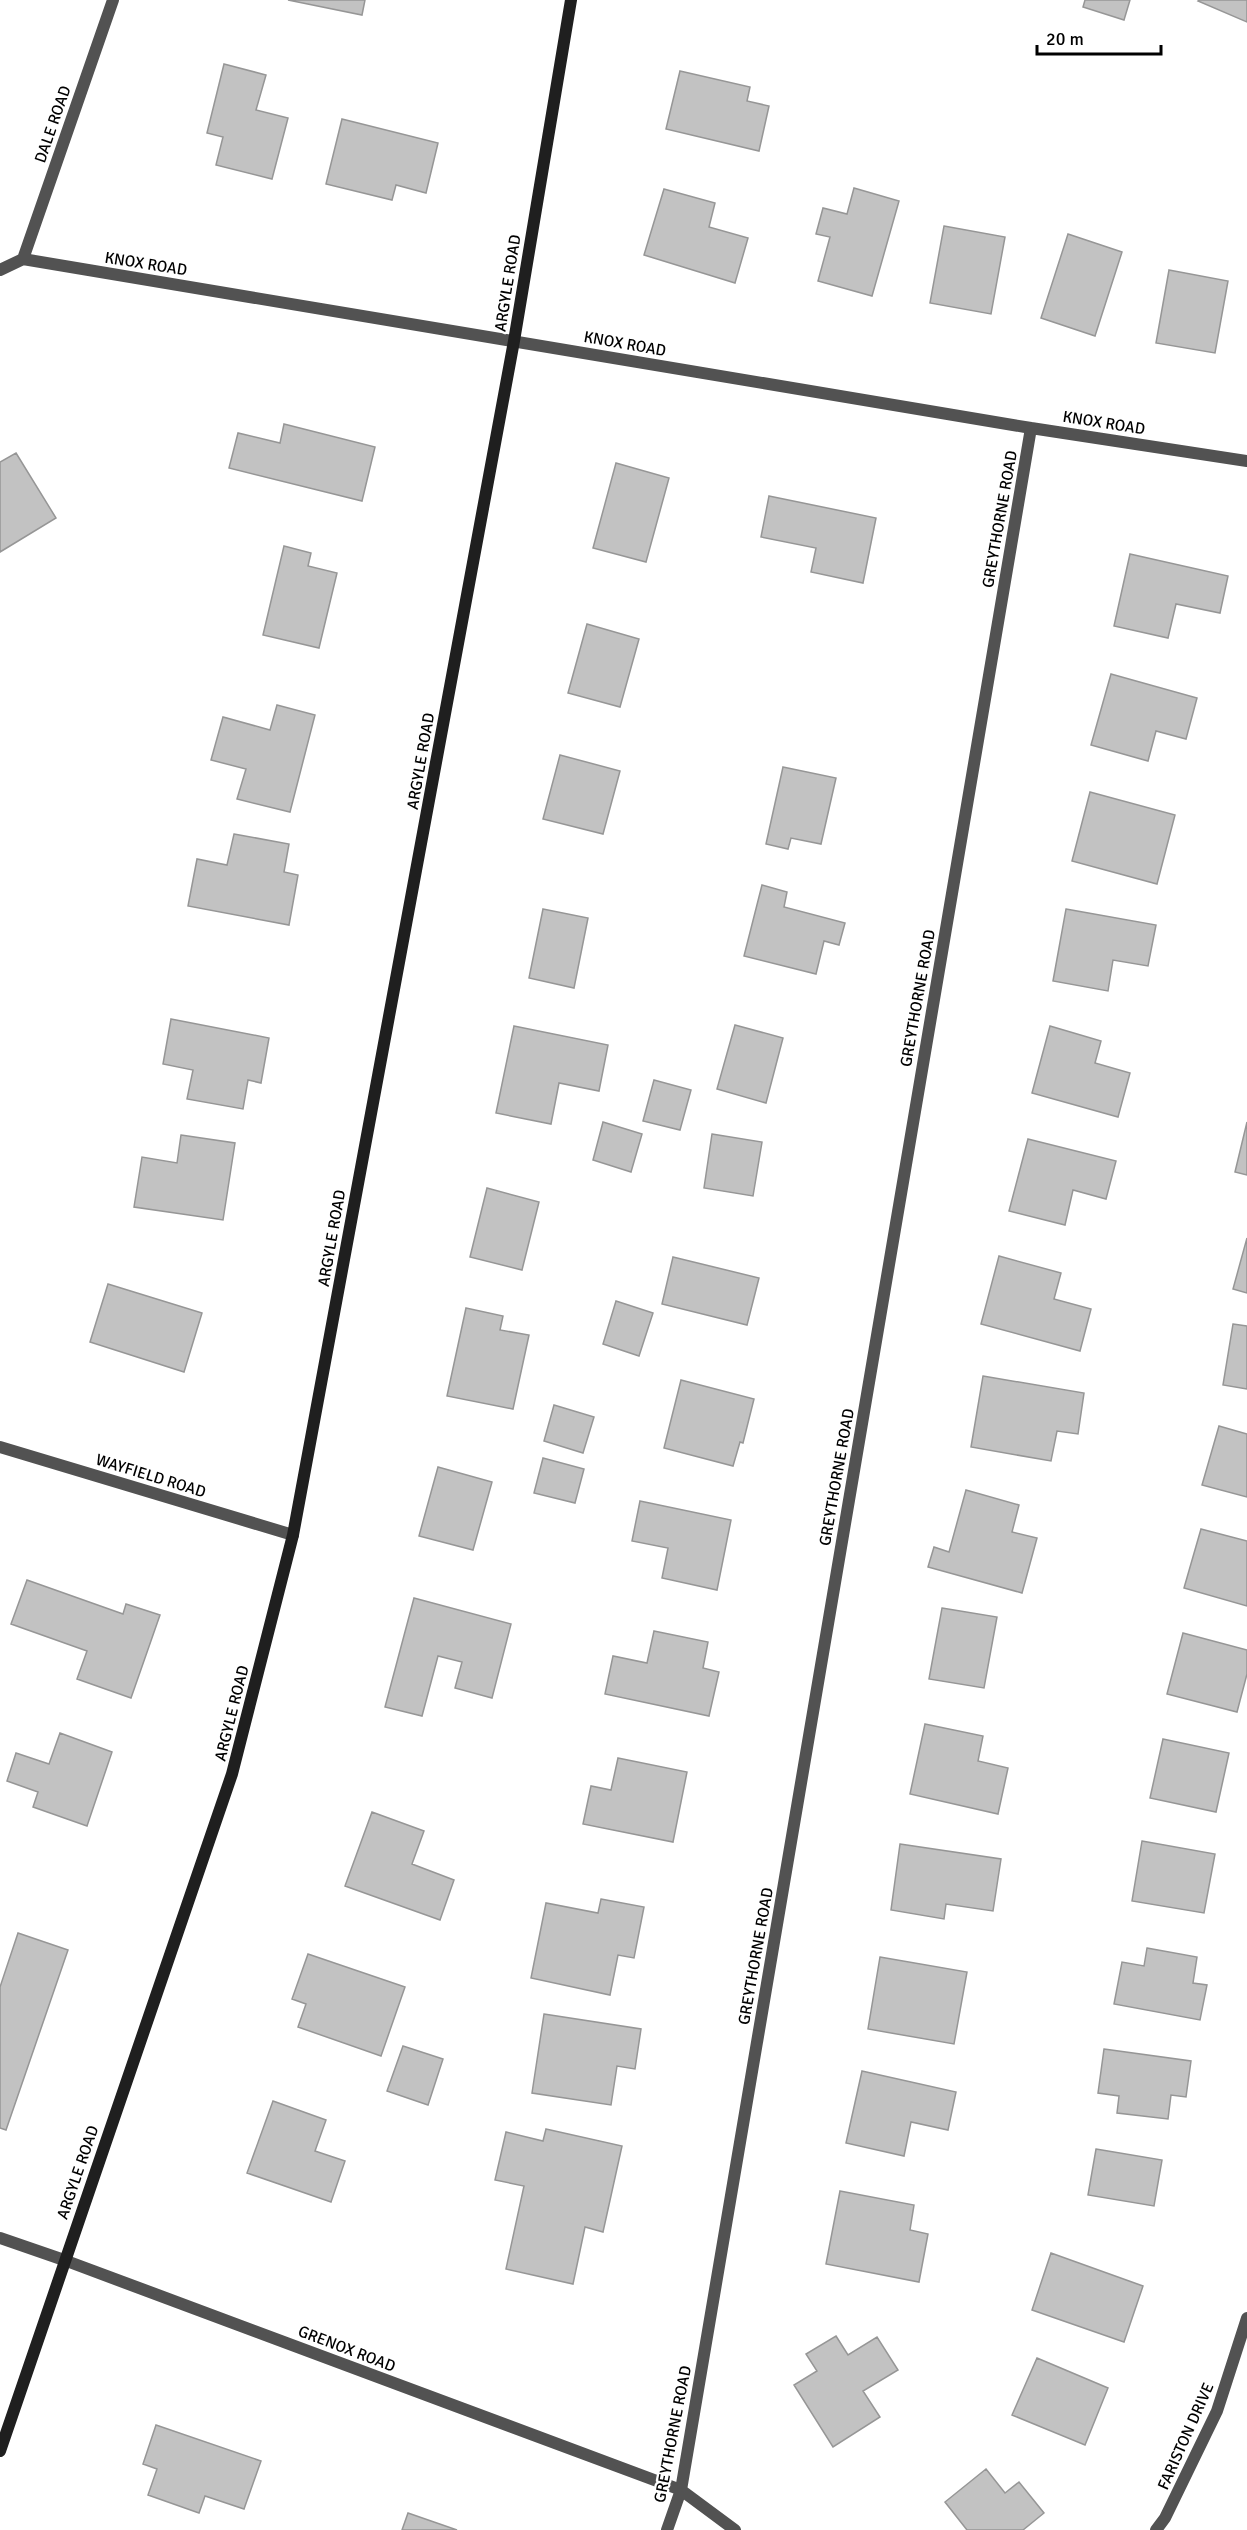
<svg xmlns="http://www.w3.org/2000/svg" width="1247" height="2530" viewBox="0 0 1247 2530" font-family="Signika,sans-serif">
  <rect width="100%" height="100%" fill="#fff"/>
  <path fill="#c2c2c2" stroke="#969696" stroke-width="1.5" d="M288,0H365L362,15Z
    M1085,0H1130L1124,20L1083,7Z
    M1199,0H1247V22L1198,1Z
    M224,64L266,75L256,110L288,118L272,179L216,165L223,137L207,133Z
    M680,71L750,87L747,101L769,106L759,151L666,129Z
    M342,119L438,143L426,193L396,185L392,200L326,184Z
    M854,188L899,201L872,296L818,281L830,237L816,234L823,208L847,214Z
    M664,189L715,203L709,227L748,238L735,283L644,255Z
    M944,226L1005,237L991,314L930,303Z
    M1068,234L1122,252L1095,336L1041,318Z
    M1169,270L1228,281L1215,353L1156,343Z
    M284,424L375,447L362,501L229,468L238,433L280,443Z
    M16,453L56,518L0,552V462Z
    M616,463L669,478L646,562L593,548Z
    M769,496L876,518L863,583L811,572L816,548L761,537Z
    M284,546L311,553L308,566L337,573L319,648L263,635Z
    M1130,554L1228,576L1220,613L1176,604L1168,638L1114,626Z
    M587,624L639,639L620,707L568,693Z
    M1111,674L1197,698L1186,739L1156,731L1148,761L1091,745Z
    M277,705L315,715L290,812L237,799L246,769L211,760L223,717L270,730Z
    M560,755L620,771L603,834L543,819Z
    M783,767L836,778L821,844L791,838L788,849L766,844Z
    M1090,792L1175,815L1157,884L1072,861Z
    M234,834L289,844L284,872L298,875L289,925L188,906L197,859L227,865Z
    M762,885L787,892L784,907L845,923L839,945L824,941L816,974L744,956Z
    M543,909L588,918L574,988L529,978Z
    M1066,909L1156,925L1148,966L1113,960L1108,991L1053,981Z
    M171,1019L269,1038L261,1083L248,1080L243,1109L187,1099L193,1070L163,1064Z
    M735,1025L783,1038L766,1103L717,1089Z
    M514,1026L608,1045L599,1091L559,1083L551,1124L496,1113Z
    M1050,1026L1101,1041L1095,1063L1130,1073L1118,1117L1032,1093Z
    M654,1080L691,1090L680,1130L643,1121Z
    M603,1122L642,1134L631,1172L593,1160Z
    M1247,1122V1175L1235,1172Z
    M712,1134L762,1142L753,1196L704,1188Z
    M181,1135L235,1143L223,1220L134,1207L142,1157L177,1163Z
    M1028,1139L1116,1161L1106,1199L1073,1190L1065,1225L1009,1211Z
    M487,1188L539,1202L522,1270L470,1257Z
    M1247,1238V1293L1233,1289Z
    M999,1256L1061,1273L1054,1299L1091,1309L1080,1351L981,1324Z
    M673,1257L759,1278L747,1325L662,1304Z
    M108,1284L202,1313L184,1372L90,1342Z
    M616,1301L653,1313L639,1356L603,1344Z
    M466,1308L503,1316L500,1330L529,1335L513,1409L447,1396Z
    M1233,1324L1247,1326V1389L1223,1385Z
    M983,1376L1084,1393L1078,1434L1057,1431L1051,1461L971,1447Z
    M681,1380L754,1399L743,1443L740,1442L733,1466L664,1448Z
    M554,1405L594,1417L583,1453L544,1441Z
    M1219,1426L1247,1434V1497L1202,1485Z
    M543,1458L584,1469L575,1503L534,1493Z
    M438,1467L492,1482L473,1550L419,1536Z
    M966,1490L1019,1505L1012,1532L1037,1538L1022,1593L928,1567L934,1547L949,1552Z
    M640,1501L731,1520L717,1590L662,1578L668,1548L632,1541Z
    M1201,1529L1247,1541V1606L1184,1588Z
    M27,1580L123,1614L126,1604L160,1615L131,1698L77,1679L87,1651L11,1624Z
    M414,1598L511,1624L492,1698L455,1688L462,1662L438,1656L422,1716L385,1707Z
    M942,1608L997,1617L984,1688L929,1679Z
    M654,1631L708,1642L703,1668L719,1672L709,1716L605,1694L613,1656L647,1663Z
    M1183,1633L1247,1650V1674L1237,1712L1167,1694Z
    M925,1724L983,1736L978,1761L1008,1768L998,1814L910,1794Z
    M60,1733L112,1752L87,1826L33,1807L38,1792L7,1781L16,1753L49,1764Z
    M1163,1739L1229,1753L1216,1812L1150,1798Z
    M618,1758L687,1772L673,1842L583,1824L591,1786L611,1790Z
    M372,1812L424,1831L412,1864L454,1880L440,1920L345,1886Z
    M1142,1841L1215,1854L1204,1913L1132,1901Z
    M900,1844L1001,1859L993,1911L946,1904L944,1919L891,1910Z
    M601,1899L644,1907L634,1958L618,1955L610,1995L531,1978L546,1903L598,1913Z
    M18,1933L68,1950L6,2130L0,2128V1987Z
    M1147,1948L1197,1957L1193,1983L1207,1985L1200,2020L1114,2004L1122,1962L1144,1966Z
    M308,1954L405,1987L381,2056L298,2027L306,2004L292,1999Z
    M880,1957L967,1972L954,2044L868,2029Z
    M544,2014L641,2029L635,2069L617,2066L611,2105L532,2093Z
    M403,2046L443,2059L428,2105L387,2091Z
    M1104,2049L1191,2061L1186,2097L1171,2095L1168,2119L1117,2113L1119,2096L1098,2093Z
    M862,2071L956,2092L948,2130L911,2122L904,2156L846,2143Z
    M273,2101L326,2120L315,2151L345,2161L331,2202L247,2173Z
    M546,2129L622,2146L603,2232L585,2227L573,2284L506,2269L524,2186L495,2180L506,2132L543,2141Z
    M1096,2149L1162,2160L1154,2206L1088,2195Z
    M840,2191L914,2205L910,2230L928,2234L919,2282L826,2264Z
    M1051,2253L1143,2286L1124,2342L1032,2310Z
    M836,2336L848,2355L877,2337L898,2370L863,2391L880,2417L833,2447L794,2385L817,2371L806,2354Z
    M1037,2358L1108,2388L1085,2445L1012,2415Z
    M156,2425L261,2461L244,2509L205,2496L199,2513L148,2495L157,2469L143,2464Z
    M986,2469L1005,2493L1019,2482L1044,2513L1023,2530H967L945,2502Z
    M408,2513L457,2530H402Z"/>
  <g fill="none" stroke-linecap="round" stroke-linejoin="round">
    <path stroke="#525252" stroke-width="12" d="M23,259L113,0
      M0,270L23,259L1031,428L1247,461
      M0,1447L293,1535
      M0,2238L64,2260L681,2490L735,2530
      M667,2530L681,2490L1031,428
      M1156,2530L1165,2518L1217,2411L1247,2318"/>
    <path stroke="#1f1f1f" stroke-width="12" d="M0,2451L232,1774L293,1535L514,341L571,0"/>
  </g>
  <g text-anchor="middle" stroke-width="4.5" stroke-linejoin="round" paint-order="stroke">
    <g font-size="16" fill="#000" stroke="#fff">
      <text transform="translate(52 124) rotate(-71)" y="6">DALE ROAD</text>
      <text transform="translate(146 263) rotate(9)" y="6">KNOX ROAD</text>
      <text transform="translate(507 283) rotate(-81)" y="6">ARGYLE ROAD</text>
      <text transform="translate(625 343) rotate(10)" y="6">KNOX ROAD</text>
      <text transform="translate(1104 422) rotate(9)" y="6">KNOX ROAD</text>
      <text transform="translate(999 519) rotate(-80)" y="6">GREYTHORNE ROAD</text>
      <text transform="translate(420 761) rotate(-80)" y="6">ARGYLE ROAD</text>
      <text transform="translate(917 998) rotate(-80)" y="6">GREYTHORNE ROAD</text>
      <text transform="translate(331 1238) rotate(-80)" y="6">ARGYLE ROAD</text>
      <text transform="translate(151 1475) rotate(17)" y="6">WAYFIELD ROAD</text>
      <text transform="translate(836 1477) rotate(-80)" y="6">GREYTHORNE ROAD</text>
      <text transform="translate(231 1713) rotate(-76)" y="6">ARGYLE ROAD</text>
      <text transform="translate(755 1956) rotate(-80)" y="6">GREYTHORNE ROAD</text>
      <text transform="translate(77 2172) rotate(-71)" y="6">ARGYLE ROAD</text>
      <text transform="translate(347 2348) rotate(21)" y="6">GRENOX ROAD</text>
      <text transform="translate(672 2434) rotate(-79)" y="6">GREYTHORNE ROAD</text>
      <text transform="translate(1185 2436) rotate(-66)" y="6">FARISTON DRIVE</text>
    </g>
  </g>
  <path d="M1037 45v9h124v-9" fill="none" stroke="#000000" stroke-width="3"/>
  <text x="1046" y="45" font-size="18" fill="#000000" stroke="#ffffff" stroke-width="4.5" paint-order="stroke">20 m</text>
</svg>
